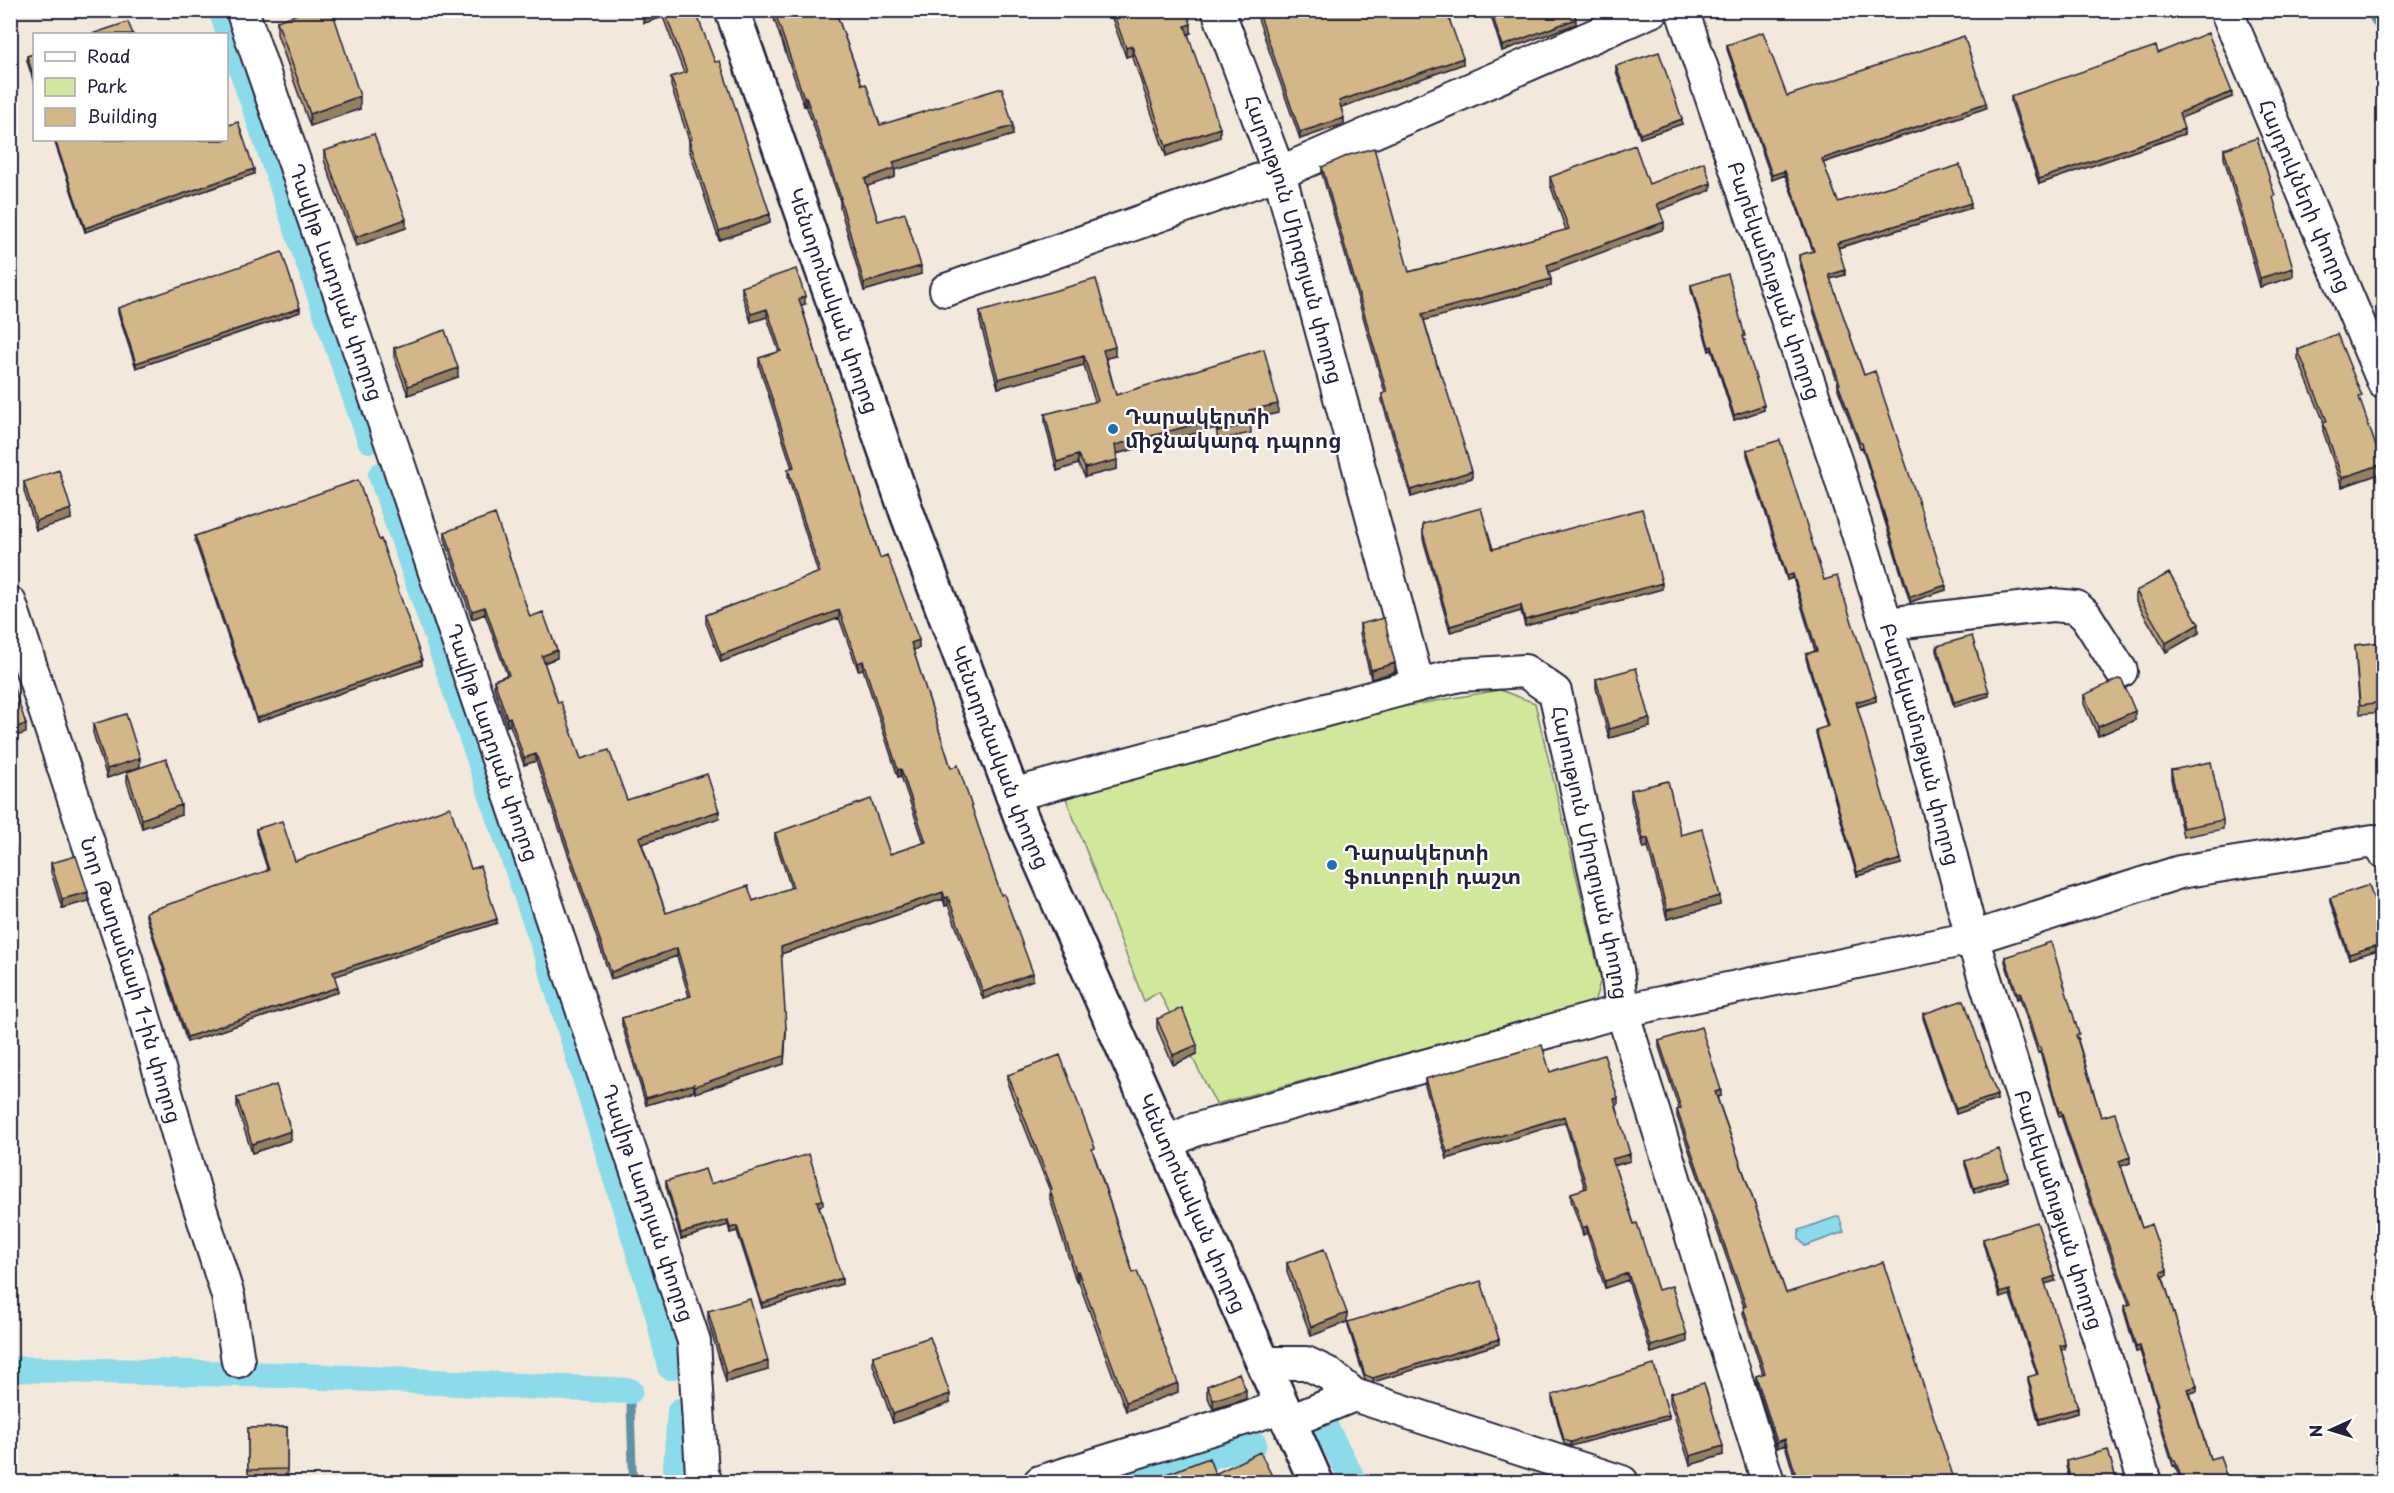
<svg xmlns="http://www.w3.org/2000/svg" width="2394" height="1493" viewBox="0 0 2394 1493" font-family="'Playpen Sans','Noto Sans Armenian',sans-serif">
  <rect width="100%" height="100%" fill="#f2e9dc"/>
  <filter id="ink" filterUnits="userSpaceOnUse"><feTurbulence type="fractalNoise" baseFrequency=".0167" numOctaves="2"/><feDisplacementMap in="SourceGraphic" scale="12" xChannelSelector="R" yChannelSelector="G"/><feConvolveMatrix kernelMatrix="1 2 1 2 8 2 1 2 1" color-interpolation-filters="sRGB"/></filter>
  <g filter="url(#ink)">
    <path fill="#d1e79c" stroke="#7a846c" stroke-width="1.5" d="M1361,689L1366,713L1500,690L1535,703L1601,979L1594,1003L1216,1104L1159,992L1144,1001L1054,767Z"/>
    <path fill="#8cdbea" stroke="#6291a4" stroke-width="1.5" d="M1839,1216L1844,1232L1805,1246L1799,1239V1230Z"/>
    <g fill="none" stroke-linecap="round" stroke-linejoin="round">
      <path stroke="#6291a4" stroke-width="8" d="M2368,10L2384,35
        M630,1391L633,1482"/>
      <path stroke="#8cdbea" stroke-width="26" d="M221,10L370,440
        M381,475L547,955L658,1314L670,1367
        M10,1369L282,1375L630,1391
        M1326,1428L1354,1482
        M675,1482L680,1411
        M1119,1482L1254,1444"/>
      <defs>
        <g id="minor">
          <path id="s1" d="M242,10L394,451L694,1341L702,1474L706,1482"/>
          <path id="s2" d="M1218,10L1279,173L1418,685L1460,675L1525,671L1555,692L1617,969L1622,1011L1768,1482"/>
          <path id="s3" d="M1682,10L1837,466L1913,710L1972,938L2145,1482"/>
          <path id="s4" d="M2226,10L2384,383"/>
          <path d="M946,290L1279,173L1653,10"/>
          <path id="s5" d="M10,603L134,983L194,1189L228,1296L238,1361"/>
          <path d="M1886,624L2052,605L2076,607L2086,616L2121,671"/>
          <path d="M1012,795L1418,685"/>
          <path d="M1165,1144L1194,1130L1622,1011L1972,938L2180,872L2373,841L2384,852"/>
          <path d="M1264,1363H1306L1329,1374L1354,1395L1622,1482"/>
          <path d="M1288,1422L1354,1395"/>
          <path d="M1040,1482L1281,1407"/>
        </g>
        <g id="major">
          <path id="s6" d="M732,10L907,513L1021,817L1316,1482"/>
        </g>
      </defs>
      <use href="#minor" stroke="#22223b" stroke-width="36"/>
      <use href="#major" stroke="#22223b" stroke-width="38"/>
      <use href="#minor" stroke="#fff" stroke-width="32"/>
      <use href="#major" stroke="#fff" stroke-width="33"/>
    </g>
    <path fill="#b69d76" stroke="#22223b" stroke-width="1.5" d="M640,10H695L770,223L719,240L689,149V140L671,86V77L684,73L663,17L644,23Z
      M771,10H835L862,85L880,125L1013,135L895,170V177L867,186L878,221L921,274L864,291L840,207V201L806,105L804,106Z
      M1109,10H1186L1191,33L1188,34L1220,137L1166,156L1132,55L1126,57Z
      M1255,10H1446L1463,64L1341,107L1344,124L1300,139Z
      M1489,10H1573L1576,24L1502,51Z
      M277,21L360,109L310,126L277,34Z
      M1727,45L1787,96L1986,108L1823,163L1838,202L1971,208L1838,248L1845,275L1830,279L1864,375L1946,590L1910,602L1862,447L1860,448L1838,389V384L1814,313L1799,260V255L1813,251L1785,175L1772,180L1727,49Z
      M2158,53L2232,97L2180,118L2184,134L2039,184L2011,102V96Z
      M34,54V83L27,61V56Z
      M1616,66L1682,124L1640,138L1616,71Z
      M54,140H226L254,174L85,232Z
      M2224,149L2275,205L2293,277L2260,287L2224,158Z
      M324,151L406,228L356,246L324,160Z
      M1322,167L1409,272L1566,230L1550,184V177L1649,184L1711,190L1659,210L1664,229L1549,272L1551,286L1424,320L1440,375L1472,478L1411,497L1382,401V394L1385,393L1322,174Z
      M1691,285L1745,340H1744L1764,410L1734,420L1712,350L1709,351L1691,290Z
      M742,287L805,304L801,305L880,558L919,648L913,650L951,768L1033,980L983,999L948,905L945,906L943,899L781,954L786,1035L784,1064L695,1093L694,1091L646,1105L622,1025V1018L689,997L677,956L611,979L536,761L524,765L510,725L507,726L494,687V680L507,675L485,614L472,619L445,539V532L530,617L557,658L544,663L558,703L581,759L627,800L719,818L642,844L666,913L753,901L791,888L775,840V833L890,854L924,843L901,776L898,777L863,669L858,670L839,618L721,662L706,623V615L818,573L788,477V469L792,468L759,366V358L779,352L767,317L751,322L742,295Z
      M118,308L300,312L136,368L118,313Z
      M980,312L1115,356L1106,358L1116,395L1278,413L1250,419L1251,433L1218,440L1216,428L1116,454L1117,469L1085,477L1078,464L1057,471L1045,423V414L1095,402L1084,365L998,388L980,322Z
      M394,348L458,377L408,395L394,357Z
      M2298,350L2382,473L2342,487L2323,431L2324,422L2298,359Z
      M1747,450L1824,580L1876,701L1857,707L1901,864L1857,876L1816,734V730L1827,727L1806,659V654L1815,651L1793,578L1787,580L1747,455Z
      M24,482L71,519L36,530L24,491Z
      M1423,524L1493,549L1662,589L1525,626L1521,611L1450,632L1423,539Z
      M195,536L379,540L422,665L257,722L195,541Z
      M2136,591L2199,633L2166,652L2136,601Z
      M1360,624L1395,672L1371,679L1360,633Z
      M2384,642V712L2360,714L2355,645Z
      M1937,646L1989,696L1954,707L1937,651Z
      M1596,679L1650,727L1609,738L1596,688Z
      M2084,695L2135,720L2098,736L2084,704Z
      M93,724L140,767L107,778L93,733Z
      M2171,770L2223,820V829L2183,837L2171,779Z
      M127,772L181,815L142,828L127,782Z
      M1631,790L1681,835L1720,905L1667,919L1648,847L1643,848L1631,800Z
      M256,829L295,861L471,869L497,923L334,976L338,992L187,1042L146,916V912L268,871L256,834Z
      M51,863L88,901L62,908L51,872Z
      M2330,898L2384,928V948L2349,959L2330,902Z
      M2005,957L2079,1039L2078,1040L2101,1117L2130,1163L2121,1166L2142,1228L2167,1275L2163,1277L2197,1391L2190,1393L2210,1459L2228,1482H2181L2175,1465L2173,1466L2156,1411V1406L2157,1405L2140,1351L2136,1352L2124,1311V1306L2129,1304L2085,1188L2061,1116L2059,1117L2040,1052L2038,1053L2020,998L2017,999L2005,962Z
      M1923,1014L1997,1100L1956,1114L1923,1018Z
      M1157,1019L1197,1054L1173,1065L1157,1028Z
      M1659,1041L1721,1096L1717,1097L1786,1293L1955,1482H1796L1785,1445L1777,1448L1756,1382V1376L1763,1374L1743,1313L1744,1307L1677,1116V1110L1679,1109L1659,1047Z
      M1550,1072L1618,1105H1616L1630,1161L1614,1166L1634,1224L1658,1290L1687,1342L1651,1353L1628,1280L1605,1288L1587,1233L1583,1235L1571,1200V1193L1585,1189L1565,1122L1447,1159L1425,1086V1079Z
      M1008,1075L1095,1157L1133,1273L1178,1392L1126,1411L1078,1280L1076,1281L1050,1199V1191L1008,1085Z
      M237,1098L291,1140L252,1153L237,1107Z
      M1965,1161L2008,1181L1974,1193L1965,1165Z
      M666,1181L710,1184L823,1205L819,1206L842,1284L762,1308L737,1231L730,1233L728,1225L681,1239L666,1186Z
      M1983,1239L2055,1281L2045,1284L2065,1349L2061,1350L2078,1413L2039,1424L2028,1382V1377L2037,1375L2010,1295L2000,1298L1983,1243Z
      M1287,1263L1347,1322L1311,1336L1287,1272Z
      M708,1311L768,1370L726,1382L708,1320Z
      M1348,1322L1499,1344L1373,1382L1365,1380L1348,1326Z
      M873,1356L950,1403L893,1423L873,1365Z
      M1207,1386L1246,1399L1213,1409L1207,1395Z
      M1670,1393L1723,1455L1690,1465L1670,1402Z
      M1552,1395L1669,1419L1571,1446L1564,1444L1552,1400Z
      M287,1427V1479H248V1428Z
      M2066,1461L2117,1482H2070L2066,1466Z"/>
    <path fill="#948060" stroke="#22223b" stroke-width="1.5" d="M144,10H159L144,16Z
      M653,10H663V17L644,23V13Z
      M1576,19V24L1502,51V46Z
      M1191,24V33L1185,35V26Z
      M1132,46V55L1126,57V48Z
      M16,49V54L10,56V51Z
      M1463,58V64L1339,108V101Z
      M2232,92V97L2179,119V113Z
      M360,96V109L310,126V114Z
      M806,97V105L804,106V98Z
      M1986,103V108L1822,163V159Z
      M1344,118V124L1300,139V132Z
      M1682,119V124L1640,138V134Z
      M1013,126V135L895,170V177L865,187V179L893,162Z
      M1220,128V137L1166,156V146Z
      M2184,129V134L2039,184V179Z
      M254,169V174L85,232V228Z
      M1785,171V175L1772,180V175Z
      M1711,183V190L1657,211V204Z
      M1971,203V208L1837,248V243Z
      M770,214V223L719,240V231Z
      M406,219V228L356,246V237Z
      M1664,222V229L1547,273V265Z
      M921,266V274L864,291V283Z
      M2293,268V277L2260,287V278Z
      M1845,270V275L1829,279V275Z
      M1551,279V286L1422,321V314Z
      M805,296V304L799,306V299Z
      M300,308V312L136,368V363Z
      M767,309V317L751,322V314Z
      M1712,346V350L1709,351V347Z
      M1115,347V356L1103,359V350Z
      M1084,356V365L998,388V379Z
      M458,368V377L408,395V386Z
      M1278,404V413L1249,420V410Z
      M1764,405V410L1734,420V415Z
      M1216,419V428L1115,454V445Z
      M1078,455V464L1057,471V462Z
      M1117,460V469L1085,477V468Z
      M2382,464V473L2342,487V478Z
      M1472,471V478L1411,497V490Z
      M71,509V519L36,530V521Z
      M1793,574V578L1787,580V576Z
      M1662,583V589L1525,626V620Z
      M1946,585V590L1910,602V597Z
      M1521,605V611L1450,632V626Z
      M485,607V614L472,619V611Z
      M839,610V618L721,662V655Z
      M2199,624V633L2166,652V643Z
      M919,640V648L911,651V643Z
      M557,650V658L542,663V656Z
      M422,660V665L257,722V718Z
      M863,661V669L858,670V663Z
      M1395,663V672L1371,679V670Z
      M1989,692V696L1954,707V702Z
      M1876,696V701L1856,707V702Z
      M2135,711V720L2098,736V727Z
      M510,717V725L507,726V718Z
      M1650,718V727L1609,738V729Z
      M26,724V733L10,738V729Z
      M536,754V761L524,765V758Z
      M140,758V767L107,778V769Z
      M901,769V776L898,777V770Z
      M181,805V815L142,828V819Z
      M719,811V818L639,845V837Z
      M1648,838V847L1643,848V839Z
      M15,848V862L10,863V850Z
      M1901,859V864L1857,876V872Z
      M88,892V901L62,908V899Z
      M943,892V899L781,954V947Z
      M1720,896V905L1667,919V910Z
      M948,897V905L945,906V898Z
      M497,919V923L333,977V972Z
      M2384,943V948L2349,959V954Z
      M677,948V956L611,979V972Z
      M1033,973V980L983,999V992Z
      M338,987V992L187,1042V1037Z
      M2020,992V998L2017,999V993Z
      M786,1028L784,1064L695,1093V1086Z
      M1197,1045V1054L1173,1065V1055Z
      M694,1084V1091L646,1105V1098Z
      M1721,1090V1096L1715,1098V1092Z
      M1997,1095V1100L1956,1114V1109Z
      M1618,1098V1105L1614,1106V1099Z
      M1565,1116V1122L1447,1159V1152Z
      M291,1131V1140L252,1153V1144Z
      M1630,1154V1161L1612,1166V1159Z
      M2130,1157V1163L2119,1167V1161Z
      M2008,1177V1181L1974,1193V1188Z
      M823,1200V1205L817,1207V1201Z
      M728,1220V1225L681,1239V1233Z
      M737,1226V1231L730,1233V1228Z
      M1587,1226V1233L1583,1235V1228Z
      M2167,1270V1275L2161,1278V1272Z
      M1078,1271V1280L1076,1281V1272Z
      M1628,1273V1280L1605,1288V1281Z
      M2055,1276V1281L2044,1284V1280Z
      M842,1278V1284L762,1308V1303Z
      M2010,1290V1295L2000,1298V1293Z
      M1347,1313V1322L1311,1336V1327Z
      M1687,1335V1342L1651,1353V1346Z
      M1499,1339V1344L1373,1382V1378Z
      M2065,1344V1349L2060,1350V1346Z
      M2140,1346V1351L2136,1352V1347Z
      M768,1361V1370L726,1382V1373Z
      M1178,1383V1392L1126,1411V1402Z
      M2197,1386V1391L2188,1394V1389Z
      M1246,1390V1399L1213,1409V1400Z
      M950,1394V1403L893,1423V1414Z
      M2078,1408V1413L2039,1424V1419Z
      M1669,1415V1419L1571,1446V1442Z
      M1785,1439V1445L1777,1448V1442Z
      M1723,1446V1455L1690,1465V1456Z"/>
    <path fill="#d4b789" stroke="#22223b" stroke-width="1.5" d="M309,10H332L360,96L310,114L277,21Z
      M643,10H653L644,13Z
      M664,10H695L715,62L720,61L770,214L719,231L689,140L692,139L671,77L687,72Z
      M774,10H835L862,85L866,84L880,125L1002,88L1013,126L893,162L895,168L865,179L878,221L905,213L921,266L864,283L840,198H841L806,97L804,98Z
      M1112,10H1186L1191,24L1185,26L1220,128L1166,146L1132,46L1126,48Z
      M1258,10H1446L1463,58L1339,101L1344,118L1300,132Z
      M1491,10H1573L1576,19L1502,46Z
      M128,22L133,34H92Z
      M10,32L16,49L10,51Z
      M1763,32L1787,96L1964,36L1986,103L1822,159L1838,202L1960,165L1971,203L1837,243L1845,270L1829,275L1864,375L1875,371L1946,585L1910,597L1862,443H1860L1838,384H1840L1814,308L1799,255L1814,251L1785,171L1772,175L1727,45Z
      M2208,33L2232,92L2179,113L2184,129L2039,179L2011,96L2156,46L2158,53Z
      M1659,52L1682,119L1640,134L1616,66Z
      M34,54V78L27,56Z
      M238,122L254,169L85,228L55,140H226V126Z
      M374,134L406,219L356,237L324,151Z
      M2257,138L2275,196L2273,197L2293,268L2260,278L2224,149Z
      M1635,145L1649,184L1704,162L1711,183L1657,204L1664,222L1547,265L1551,279L1422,314L1440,375H1442L1472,471L1411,490L1382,394L1387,392L1322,167L1349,155L1374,148L1409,272L1569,229L1550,177Z
      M282,252L300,308L136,363L118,308Z
      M796,269L805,296L799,299L880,558L887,555L919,640L911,643L951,768L958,765L1001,895L1004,894L1033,973L983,992L948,897L945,898L943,892L781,947L786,1028L784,1056L695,1086L694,1084L646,1098L622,1018L691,996L677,948L611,972L536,754L524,758L510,717L507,718L494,680L509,675L485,607L472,611L445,532L495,514L530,617L543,612L557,650L542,656L558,703L561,702L581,759L609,750L627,800L707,774L719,811L639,837L666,913L748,886L753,901L793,887L775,833L871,799L890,854L926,842L901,769L898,770L863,661L858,663L839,610L721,655L706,615L820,572L788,469L794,467L759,358L781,351L767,309L751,314L742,287Z
      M1728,274L1745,336H1743L1764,405L1734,415L1712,346L1709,347L1691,285Z
      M1096,279L1115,347L1103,350L1116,395L1264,349L1278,404L1249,410L1251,424L1218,431L1216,419L1115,445L1117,460L1085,468L1078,455L1057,462L1045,414L1098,401L1084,356L998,379L980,312Z
      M445,330L458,368L408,386L394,348Z
      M2337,334L2362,396L2359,397L2382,464L2342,478L2323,422L2327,421L2298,350Z
      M1780,440L1824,580L1837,576L1876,696L1856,702L1901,859L1857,872L1816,730L1828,726L1806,654L1817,651L1793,574L1787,576L1747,450Z
      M59,470L71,509L36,521L24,482Z
      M358,480L379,540L381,539L422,660L257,718L195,536Z
      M1481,508L1493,549L1642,509L1662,583L1525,620L1521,605L1450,626L1423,533V524Z
      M2169,573L2199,624L2166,643L2136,591Z
      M1384,618L1395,663L1371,670L1360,624Z
      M1972,636L1989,692L1954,702L1937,646Z
      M2384,642V702L2360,705L2355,645Z
      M1636,668L1650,718L1609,729L1596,679Z
      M10,677L26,724L10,729Z
      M2118,679L2122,680L2135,711L2098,727L2084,695Z
      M126,714L140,758L107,769L93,724Z
      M166,759L181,805L142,819L127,772Z
      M2211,762L2223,820L2183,828L2171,770Z
      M1668,781L1681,835L1702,829L1720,896L1667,910L1648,838L1643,839L1631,790Z
      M450,807L471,869L480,866L497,919L333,972L338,987L187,1037L146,912L269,870L256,829L282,821L295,861Z
      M10,830L15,848L10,850Z
      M76,856L88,892L62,899L51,863Z
      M2369,885L2384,928V943L2349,954L2330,898Z
      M2051,942L2079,1034L2076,1035L2101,1117L2115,1113L2130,1157L2119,1161L2142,1228L2151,1224L2167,1270L2161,1272L2197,1386L2188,1389L2210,1459L2220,1456L2228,1482H2183L2175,1460H2173L2156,1406L2158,1405L2140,1346L2136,1347L2124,1306L2131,1304L2085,1183L2061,1111L2059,1112L2040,1047H2038L2020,992L2017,993L2005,957Z
      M1964,1000L1997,1095L1956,1109L1923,1014Z
      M1182,1008L1197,1045L1173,1055L1157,1019Z
      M1701,1027L1721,1090L1715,1092L1786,1293L1883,1262L1955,1482H1798L1785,1439L1777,1442L1756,1376L1765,1373L1743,1307L1746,1306L1677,1110L1681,1108L1659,1041Z
      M1542,1045L1550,1072L1604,1055L1618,1098L1614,1099L1630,1154L1612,1159L1634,1224L1637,1223L1658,1290L1672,1286L1687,1335L1651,1346L1628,1273L1605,1281L1587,1226L1583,1228L1571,1193L1587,1188L1565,1116L1447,1152L1425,1079Z
      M1060,1055L1095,1148L1092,1149L1133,1273L1137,1271L1178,1383L1126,1402L1078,1271L1076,1272L1050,1190L1052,1189L1008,1075Z
      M276,1085L291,1131L252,1144L237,1098Z
      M1999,1149L2008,1177L1974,1188L1965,1161Z
      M809,1154L823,1200L817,1201L842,1278L762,1303L737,1226L730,1228L728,1220L681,1233L666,1181L705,1169L710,1184Z
      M2037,1222L2055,1276L2044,1280L2065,1344L2060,1346L2078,1408L2039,1419L2028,1377L2038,1374L2010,1290L2000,1293L1983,1239Z
      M1324,1249L1347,1313L1311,1327L1287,1263Z
      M1481,1281L1499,1339L1373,1378L1365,1375L1348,1322Z
      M750,1299L768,1361L726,1373L708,1311Z
      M930,1337L950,1394L893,1414L873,1356Z
      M1654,1365L1669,1415L1571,1442L1564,1440L1552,1395Z
      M1239,1373L1246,1390L1213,1400L1207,1386Z
      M1704,1383L1723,1446L1690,1456L1670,1393Z
      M287,1427V1469L248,1470V1428Z
      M2108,1450L2117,1482H2071L2066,1461Z
      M1260,1452L1275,1482H1167L1164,1475L1209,1458L1215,1474Z"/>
  </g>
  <g fill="#1f6fb2" stroke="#fff" stroke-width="2">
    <circle cx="1113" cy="429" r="6"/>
    <circle cx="1332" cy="865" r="6"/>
  </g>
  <g text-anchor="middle" stroke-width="4.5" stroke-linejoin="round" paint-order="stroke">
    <g font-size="21" fill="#22223b" stroke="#fff">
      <text dy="7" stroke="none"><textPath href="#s4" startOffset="202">Հայդուկների փողոց</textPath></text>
      <text dy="7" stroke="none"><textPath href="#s2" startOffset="242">Հարություն Միրզոյան փողոց</textPath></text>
      <text dy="7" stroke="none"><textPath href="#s3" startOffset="286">Բարեկամության փողոց</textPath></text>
      <text dy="7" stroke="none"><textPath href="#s1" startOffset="288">Դավիթ Լադոյան փողոց</textPath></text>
      <text dy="7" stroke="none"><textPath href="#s6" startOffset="308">Կենտրոնական փողոց</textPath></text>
      <text dy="7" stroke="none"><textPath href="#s1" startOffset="774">Դավիթ Լադոյան փողոց</textPath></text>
      <text dy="7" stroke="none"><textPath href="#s3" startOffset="772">Բարեկամության փողոց</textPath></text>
      <text dy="7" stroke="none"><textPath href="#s6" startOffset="794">Կենտրոնական փողոց</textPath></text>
      <text dy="7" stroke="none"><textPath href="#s2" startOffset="1014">Հարություն Միրզոյան փողոց</textPath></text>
      <text dy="7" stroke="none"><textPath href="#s5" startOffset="396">Նոր Թաղամասի 1-ին փողոց</textPath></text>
      <text dy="7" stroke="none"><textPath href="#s1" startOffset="1260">Դավիթ Լադոյան փողոց</textPath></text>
      <text dy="7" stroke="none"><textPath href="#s6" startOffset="1280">Կենտրոնական փողոց</textPath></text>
      <text dy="7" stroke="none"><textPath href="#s3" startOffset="1258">Բարեկամության փողոց</textPath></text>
    </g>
    <g font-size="21" font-weight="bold" fill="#22223b" stroke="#fff" text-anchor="start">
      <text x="1125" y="424">Դարակերտի<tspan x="1125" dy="24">միջնակարգ դպրոց</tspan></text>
      <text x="1344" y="860">Դարակերտի<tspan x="1344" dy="24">ֆուտբոլի դաշտ</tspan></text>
    </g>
  </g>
  <rect width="2394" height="1493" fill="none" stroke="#fff" stroke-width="36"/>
  <rect x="18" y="18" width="2358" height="1457" fill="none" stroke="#22223b" stroke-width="2" filter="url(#ink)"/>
  <rect x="33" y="33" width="195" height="108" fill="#ffffff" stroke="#a7a7b1" stroke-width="1.5"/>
  <rect x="45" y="52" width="30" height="9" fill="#ffffff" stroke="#a7a7b1" stroke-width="1.5"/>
  <text x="87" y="63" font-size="18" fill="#22223b">Road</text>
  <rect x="45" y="78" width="30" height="18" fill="#d1e79c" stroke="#a7a7b1" stroke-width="1.5"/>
  <text x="87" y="93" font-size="18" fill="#22223b">Park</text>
  <rect x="45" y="108" width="30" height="18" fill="#d4b789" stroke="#a7a7b1" stroke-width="1.5"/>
  <text x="87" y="123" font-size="18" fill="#22223b">Building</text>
  <g transform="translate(2331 1430) rotate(266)" stroke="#ffffff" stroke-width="4.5" paint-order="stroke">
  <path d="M0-4.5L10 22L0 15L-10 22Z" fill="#22223b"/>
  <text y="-9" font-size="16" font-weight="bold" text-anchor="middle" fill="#22223b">N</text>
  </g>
</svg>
